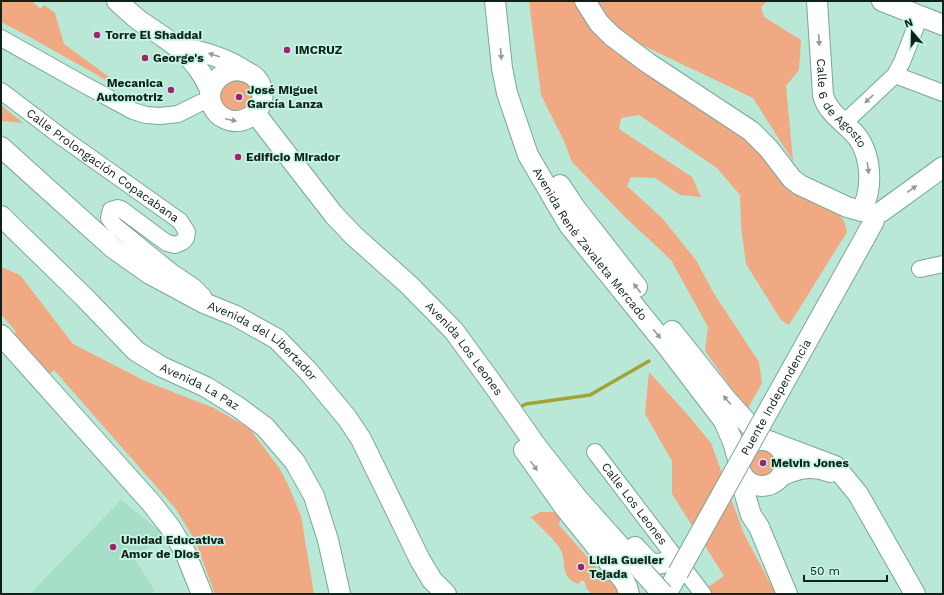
<svg xmlns="http://www.w3.org/2000/svg" width="944" height="595" viewBox="0 0 944 595" font-family="'Work Sans',sans-serif">
  <rect width="100%" height="100%" fill="#b9e8d6"/>
  <path fill="#a7dec8" d="M121,500L166,536L134,558L155,591L150,594H30Z"/>
  <path fill="#f0a983" d="M1,1H32L40,9L44,5L55,13L64,44L109,77L106,80L28,36L1,22Z
    M529,1H579L659,82L697,108L741,135L837,212L844,221L847,232L789,325L781,320L746,264L741,226L740,195L717,168L639,115L621,118L619,129L692,177L701,197L680,195L655,178L631,177L627,186L662,218L696,260L713,292L759,362L762,383L747,410L705,351L708,327L671,260L625,217L572,162L564,141L541,95Z
    M595,1H767L761,7L764,17L801,40L799,70L786,86L793,161L753,98L642,45L610,22Z
    M234,75L254,87L252,106L235,115L218,105V86Z
    M1,105L23,123L1,121Z
    M1,267L20,275L73,344L147,382L214,408L249,428L280,469L290,489L301,516L314,594H215L195,540L175,508L54,370L48,375L14,334L16,332L1,314Z
    M649,372L687,414L711,443L744,534L776,594H712L708,587L724,576L672,494V461L645,414Z
    M763,446C766,448 772,449 774,452C790,467 762,494 746,468L751,451Z
    M540,512H558L561,516L559,525L604,576L613,575L625,594H592L587,589L584,581H581L578,584C557,575 569,561 559,547C552,537 541,528 533,519L530,518Z"/>
  <g fill="none" stroke-linecap="round" stroke-linejoin="round">
    <path stroke="#a2a235" stroke-width="3.5" d="M522,406L526,404L590,395L649,361"/>
    <defs>
      <g id="minor">
        <path d="M1,38L83,84L133,111L146,115L160,116L178,114L200,103L210,100"/>
        <path d="M895,75L943,93"/>
        <path id="s1" d="M1,91L63,138L180,221L187,232L186,238L182,242L175,245L167,243L160,238L121,209L118,208L111,210L109,218L115,226L173,273L194,287L203,296V301"/>
        <path d="M844,123L895,75L902,62L920,16"/>
        <path d="M920,269L943,264"/>
        <path id="s2" d="M595,452L703,594"/>
      </g>
      <g id="major">
        <path d="M117,1C125,8 132,15 140,21C160,35 182,47 197,67C202,74 207,82 210,90C211,93 210,96 210,99C212,107 217,115 224,118C239,126 258,117 262,100C268,69 222,56 210,92"/>
        <path id="s3" d="M495,1L502,68L507,93L528,155L569,225L666,345L724,421L733,442L739,463"/>
        <path d="M585,1L599,23L612,36L648,63L751,131L769,149L792,179L800,185L847,207L861,211"/>
        <path id="s4" d="M817,1L823,95C827,111 841,120 852,131C870,148 873,180 865,203"/>
        <path d="M882,1L943,25"/>
        <path d="M178,47C202,51 225,57 245,71"/>
        <path id="s5" d="M255,113L334,215L354,236L409,285L454,331L492,383L537,447L578,499L643,572"/>
        <path id="s6" d="M1,147L113,248L150,274L204,303L236,316L277,339L308,371L347,418L361,439L420,560L432,580L446,594"/>
        <path d="M560,185L576,209L637,287"/>
        <path d="M881,212L943,167"/>
        <path id="s7" d="M1,216L84,297L136,351L162,367L206,387L238,407L265,427L295,462L314,496L328,540L340,594"/>
        <path d="M863,241L874,221"/>
        <path d="M672,331L726,399L763,440"/>
        <path d="M1,335L152,504L170,527L185,552L202,594"/>
        <circle cx="762" cy="463" r="23"/>
        <path d="M774,443L835,466L858,494L915,594"/>
        <path d="M524,450L565,508L624,581L627,587L629,594"/>
        <path d="M743,476V488L751,515L759,527L787,594"/>
        <path d="M781,476C798,468 812,465 830,472"/>
        <path d="M635,547C651,564 650,568 673,560"/>
        <path d="M664,594L669,589L678,573"/>
      </g>
    </defs>
    <use href="#minor" stroke="#7aa796" stroke-width="18"/>
    <use href="#major" stroke="#7aa796" stroke-width="22"/>
    <use href="#minor" stroke="#fff" stroke-width="16"/>
    <use href="#major" stroke="#fff" stroke-width="20"/>
    <defs>
      <g id="major-bridge">
        <path d="M643,572L663,594"/>
        <path id="s8" d="M678,573L863,241"/>
      </g>
    </defs>
    <use href="#major-bridge" stroke="#7aa796" stroke-width="22" stroke-linecap="butt"/>
    <use href="#major-bridge" stroke="#fff" stroke-width="20"/>
  </g>
  <defs><path id="oneway-solid" d="M-6-.8H1V-3.2L6.5 0L1 3.2V.8H-6Z"/></defs>
  <g fill="#939b98">
    <use href="#oneway-solid" transform="translate(819 40) rotate(86)"/>
    <use href="#oneway-solid" transform="translate(501 54) rotate(85)"/>
    <use href="#oneway-solid" transform="translate(214 55) rotate(-162)"/>
    <use href="#oneway-solid" transform="translate(869 99) rotate(137)"/>
    <use href="#oneway-solid" transform="translate(231 120) rotate(12)"/>
    <use href="#oneway-solid" transform="translate(868 168) rotate(82)"/>
    <use href="#oneway-solid" transform="translate(912 189) rotate(-35)"/>
    <use href="#oneway-solid" transform="translate(637 288) rotate(-128)"/>
    <use href="#oneway-solid" transform="translate(657 334) rotate(51)"/>
    <use href="#oneway-solid" transform="translate(727 400) rotate(-130)"/>
    <use href="#oneway-solid" transform="translate(534 466) rotate(54)"/>
  </g>
  <g fill="#a32170" stroke="#c6f6e3" stroke-width="1.5">
    <circle cx="97" cy="35" r="4"/>
    <circle cx="287" cy="50" r="4"/>
    <circle cx="145" cy="58" r="4"/>
    <circle cx="171" cy="90" r="4"/>
    <circle cx="239" cy="97" r="4"/>
    <circle cx="238" cy="157" r="4"/>
    <circle cx="763" cy="463" r="4"/>
    <circle cx="113" cy="547" r="4"/>
    <circle cx="581" cy="567" r="4"/>
  </g>
  <g text-anchor="middle" stroke-width="3.5" stroke-linejoin="round" paint-order="stroke">
    <g font-size="12" font-weight="bold" fill="#0f211a" stroke="#c6f6e3" text-anchor="start">
      <text x="105" y="39">Torre El Shaddai</text>
      <text x="295" y="54">IMCRUZ</text>
      <text x="153" y="62">George's</text>
      <text x="163" y="87" text-anchor="end">Mecanica<tspan x="163" dy="14">Automotriz</tspan></text>
      <text x="247" y="94">José Miguel<tspan x="247" dy="14">García Lanza</tspan></text>
      <text x="246" y="161">Edificio Mirador</text>
      <text x="771" y="467">Melvin Jones</text>
      <text x="121" y="544">Unidad Educativa<tspan x="121" dy="14">Amor de Dios</tspan></text>
      <text x="589" y="564">Lidia Gueiler<tspan x="589" dy="14">Tejada</tspan></text>
    </g>
    <g font-size="12" fill="#0f211a" stroke="#c6f6e3">
      <text dy="4" stroke="none"><textPath href="#s4" startOffset="109">Calle 6 de Agosto</textPath></text>
      <text dy="4" stroke="none"><textPath href="#s1" startOffset="126">Calle Prolongación Copacabana</textPath></text>
      <text dy="4" stroke="none"><textPath href="#s3" startOffset="267">Avenida René Zavaleta Mercado</textPath></text>
      <text dy="4" stroke="none"><textPath href="#s6" startOffset="328">Avenida del Libertador</textPath></text>
      <text dy="4" stroke="none"><textPath href="#s5" startOffset="316">Avenida Los Leones</textPath></text>
      <text dy="4" stroke="none"><textPath href="#s7" startOffset="264">Avenida La Paz</textPath></text>
      <text dy="4" stroke="none"><textPath href="#s8" startOffset="201">Puente Independencia</textPath></text>
      <text dy="4" stroke="none"><textPath href="#s2" startOffset="65">Calle Los Leones</textPath></text>
    </g>
  </g>
  <rect width="944" height="595" fill="none" stroke="#0f211a" stroke-width="4"/>
  <g transform="translate(912 32) rotate(340)" stroke="#c6f6e3" stroke-width="3" paint-order="stroke">
  <path d="M0-3L7 15L0 10L-7 15Z" fill="#0f211a"/>
  <text y="-6" font-size="11" font-weight="bold" text-anchor="middle" fill="#0f211a">N</text>
  </g>
  <path d="M804 575v6h83v-6" fill="none" stroke="#0f211a" stroke-width="2"/>
  <text x="810" y="575" font-size="12" fill="#0f211a" stroke="#c6f6e3" stroke-width="3" paint-order="stroke">50 m</text>
</svg>
